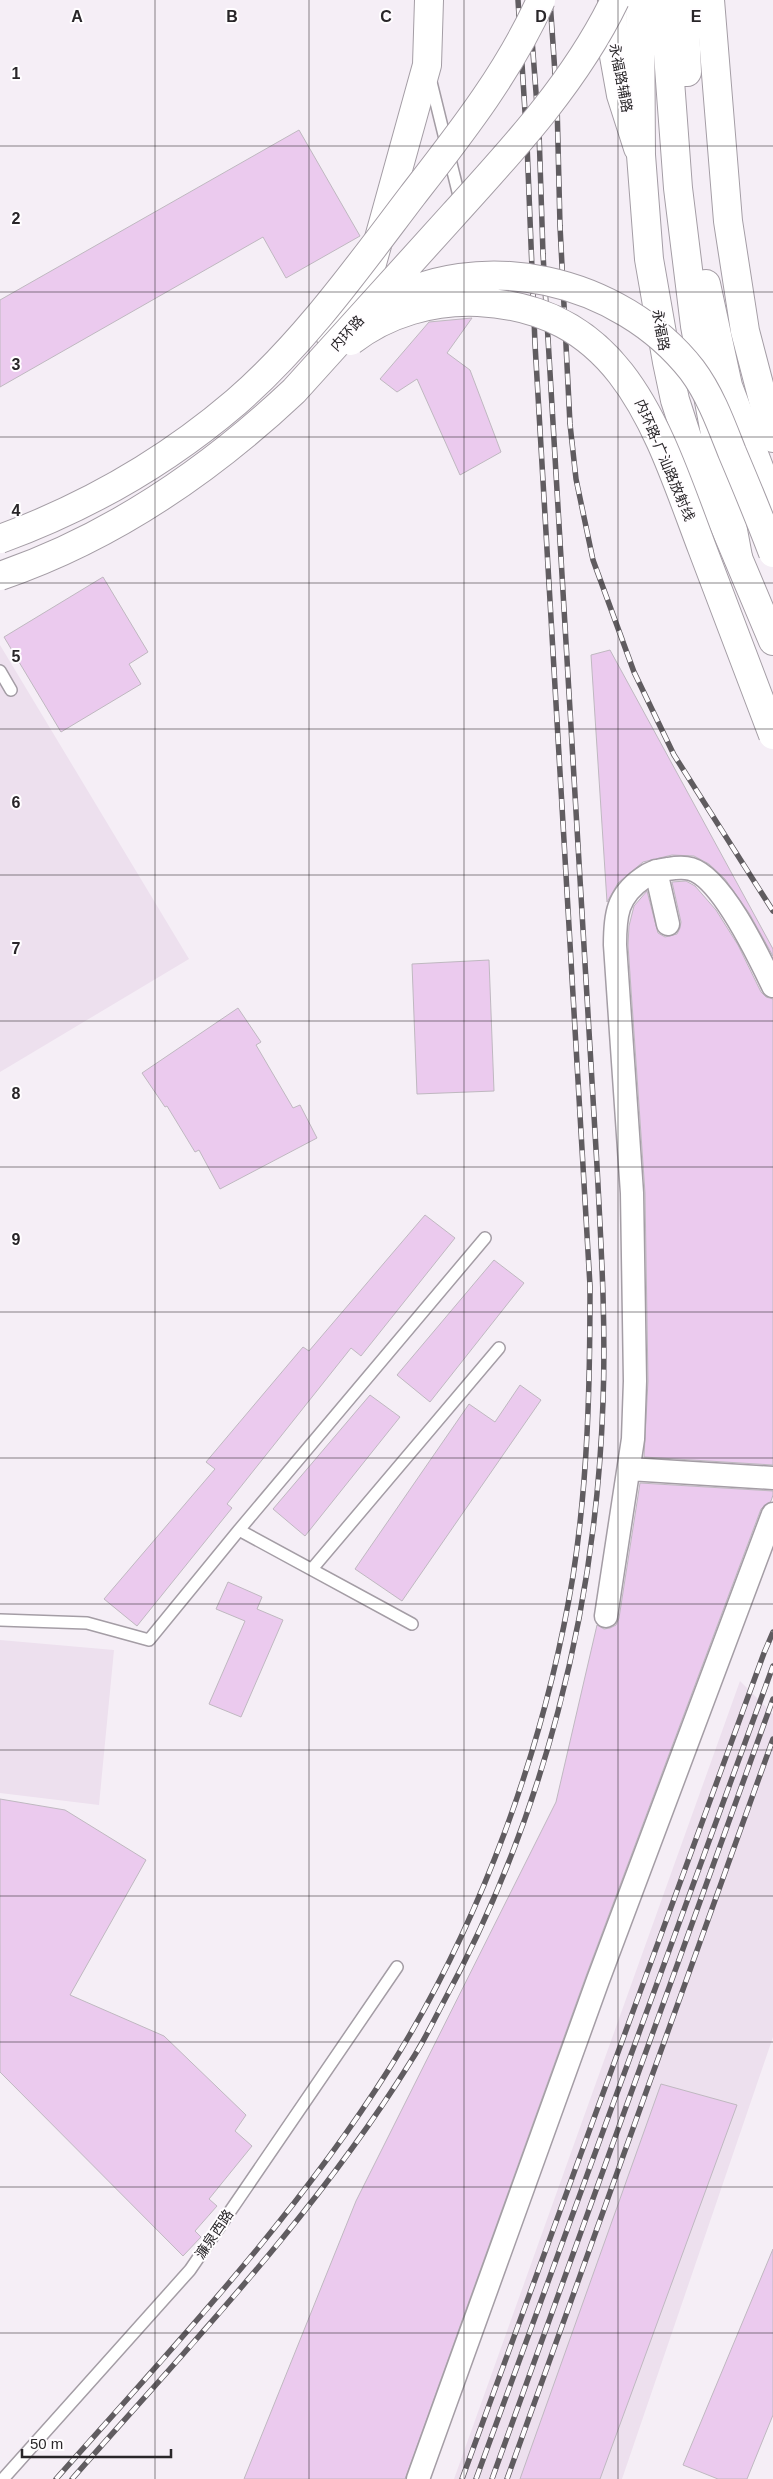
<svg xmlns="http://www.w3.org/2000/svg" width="773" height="2479" viewBox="0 0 773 2479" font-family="Helvetica,'Noto Sans SC',sans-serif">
  <rect width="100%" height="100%" fill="#f5eef6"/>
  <path fill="#ede0ee" d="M0,645L189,959L0,1072Z
    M0,1640L114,1650L99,1805L0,1793Z
    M740,1681L773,1714V2037L622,2479H454Z"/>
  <path fill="#ebcaee" stroke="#bfb8c0" d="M299,130L360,236L286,278L263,237L0,387V300Z
    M472,318L447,353L470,370L501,452L460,475L417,379L397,392L380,379L429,322Z
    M103,577L148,652L129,664L141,684L61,732L4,637Z
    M610,650L773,949V956L749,913L725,879L709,864L694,856L672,855L643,862L618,883L607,902L591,655Z
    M686,881L695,886L716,910L738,945L761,992L766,997L773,999V1465L644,1457L648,1381L645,1193L628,945L629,926L634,906L647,891L658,933L665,937L677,934L680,928L681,922L672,882Z
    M489,960L494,1091L417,1094L412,964Z
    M238,1008L261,1042L256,1045L293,1108L300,1105L317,1138L220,1189L199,1150L195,1152L167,1106L165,1107L142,1073Z
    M425,1215L455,1238L361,1356L351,1348L227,1504L232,1508L137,1626L104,1599L215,1469L206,1462L303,1347L309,1351Z
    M494,1260L524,1283L430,1402L397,1375Z
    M520,1385L541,1400L402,1601L355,1569L469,1404L495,1422Z
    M370,1395L400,1417L305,1536L273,1509Z
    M640,1483L773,1491V1495L771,1501L761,1509L586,1976L405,2479H244L356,2201L556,1802L597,1625L604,1629L610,1628L616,1625L619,1618Z
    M228,1582L262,1597L257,1609L283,1620L241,1717L209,1704L245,1621L216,1609Z
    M0,1799L65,1810L146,1860L70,1995L164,2036L246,2115L235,2131L252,2146L209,2199L217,2206L195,2231L201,2237L183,2256L0,2072Z
    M661,2084L737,2105L600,2479H520Z
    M773,2249V2415L747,2479H718L683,2465Z"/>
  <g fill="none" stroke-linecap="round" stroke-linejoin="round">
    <defs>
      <path id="service" d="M430,78L461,204
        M0,671L11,690
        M239,1530L485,1238
        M312,1569L499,1348
        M0,1620L87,1623L149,1640L239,1530L412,1624
        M3,2479L190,2270L397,1967"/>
      <path id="minor" d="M656,871L668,924
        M629,1469L773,1478
        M606,1616L633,1439L635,1381L632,1193L615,945C615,915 617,896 643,878C651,872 658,870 668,869C674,868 684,867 691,869C722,878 759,957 773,986
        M418,2479L598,1980L773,1514"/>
      <path id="tertiary" d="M331,338L366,285L427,65L429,0"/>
      <path id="secondary" d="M612,0L614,56L621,95L638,148"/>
      <path id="primary" d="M640,0L641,155L649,259L667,362L675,400L687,437L773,641
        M710,0L728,221L745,331L773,438"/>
      <path id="trunk" d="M664,0L678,188L695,326L738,557
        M684,0L687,72
        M706,284L728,386L773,504"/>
    </defs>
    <use href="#service" stroke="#a49da5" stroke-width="14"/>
    <use href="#minor" stroke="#a49da5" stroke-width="25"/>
    <use href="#tertiary" stroke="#a49da5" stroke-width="30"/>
    <use href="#secondary" stroke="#a49da5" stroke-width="30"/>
    <use href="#primary" stroke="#a49da5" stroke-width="30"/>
    <use href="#trunk" stroke="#a49da5" stroke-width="30"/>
    <use href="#service" stroke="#fff" stroke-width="11"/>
    <use href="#minor" stroke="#fff" stroke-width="22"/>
    <use href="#tertiary" stroke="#fff" stroke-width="28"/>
    <use href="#secondary" stroke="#fff" stroke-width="28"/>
    <use href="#primary" stroke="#fff" stroke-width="28"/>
    <use href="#trunk" stroke="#fff" stroke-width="28"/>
    <defs>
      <path id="rail" d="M550,0L557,103L560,226L570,424L576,479L593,560L634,672L674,755L773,911
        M56,2479C173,2347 295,2218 389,2069C481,1923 545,1746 573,1576C588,1480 590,1383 590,1286L535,344L527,144L518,0
        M72,2479C190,2345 316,2214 411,2061C423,2043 433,2022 443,2003C543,1819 596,1611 603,1402C606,1323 601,1244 597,1166L543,254L539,132L529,0
        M462,2479L764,1653L773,1632
        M476,2479L773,1666
        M492,2479L773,1699
        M507,2479L773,1739"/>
    </defs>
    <use href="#rail" stroke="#605c60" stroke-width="5.5"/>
    <use href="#rail" stroke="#fffdff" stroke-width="4" stroke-dasharray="11" stroke-linecap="butt"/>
    <defs>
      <path id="trunk-bridge" d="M379,307C479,245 621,279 692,370C710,394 721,424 732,452C746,485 760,519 773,553
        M351,341C387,313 433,300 478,302C625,309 658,432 702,548C726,610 749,673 773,735
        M0,539C85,508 167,461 236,402C304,343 358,267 412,196C460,134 509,72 541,0
        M0,576C111,538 209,471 294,391C347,332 401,273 454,214C514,148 576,81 615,0"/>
    </defs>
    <use href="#trunk-bridge" stroke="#a49da5" stroke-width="30" stroke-linecap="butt"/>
    <use href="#trunk-bridge" stroke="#fff" stroke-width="28"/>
  </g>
  <path fill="none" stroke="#292629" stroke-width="1" stroke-opacity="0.55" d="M155,0V2479M309,0V2479M464,0V2479M618,0V2479M0,146H773M0,292H773M0,437H773M0,583H773M0,729H773M0,875H773M0,1021H773M0,1167H773M0,1312H773M0,1458H773M0,1604H773M0,1750H773M0,1896H773M0,2042H773M0,2187H773M0,2333H773"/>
  <g text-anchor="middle" stroke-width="4" stroke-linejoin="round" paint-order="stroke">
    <g font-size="14" fill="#292629" stroke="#fffdff">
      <text transform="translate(621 78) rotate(79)" y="5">永福路辅路</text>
      <text transform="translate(661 330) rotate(80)" y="5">永福路</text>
      <text transform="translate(347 333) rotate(-48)" y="5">内环路</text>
      <text transform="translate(665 460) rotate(67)" y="5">内环路-广汕路放射线</text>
      <text transform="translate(214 2234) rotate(-56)" y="5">濂泉西路</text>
    </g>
  </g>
  <g font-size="16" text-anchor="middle" font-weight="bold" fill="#292629" stroke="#fffdff" stroke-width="4" stroke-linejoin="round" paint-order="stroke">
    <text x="77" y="22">A</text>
    <text x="232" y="22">B</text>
    <text x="386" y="22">C</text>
    <text x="541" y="22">D</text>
    <text x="696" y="22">E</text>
    <text x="16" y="79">1</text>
    <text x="16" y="224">2</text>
    <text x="16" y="370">3</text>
    <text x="16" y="516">4</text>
    <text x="16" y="662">5</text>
    <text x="16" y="808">6</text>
    <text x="16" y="954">7</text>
    <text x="16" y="1099">8</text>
    <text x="16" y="1245">9</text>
  </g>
  <path d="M22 2449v8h149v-8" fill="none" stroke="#292629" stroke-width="2.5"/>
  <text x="30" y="2449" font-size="15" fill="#292629" stroke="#fffdff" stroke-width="4" paint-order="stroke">50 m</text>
</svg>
